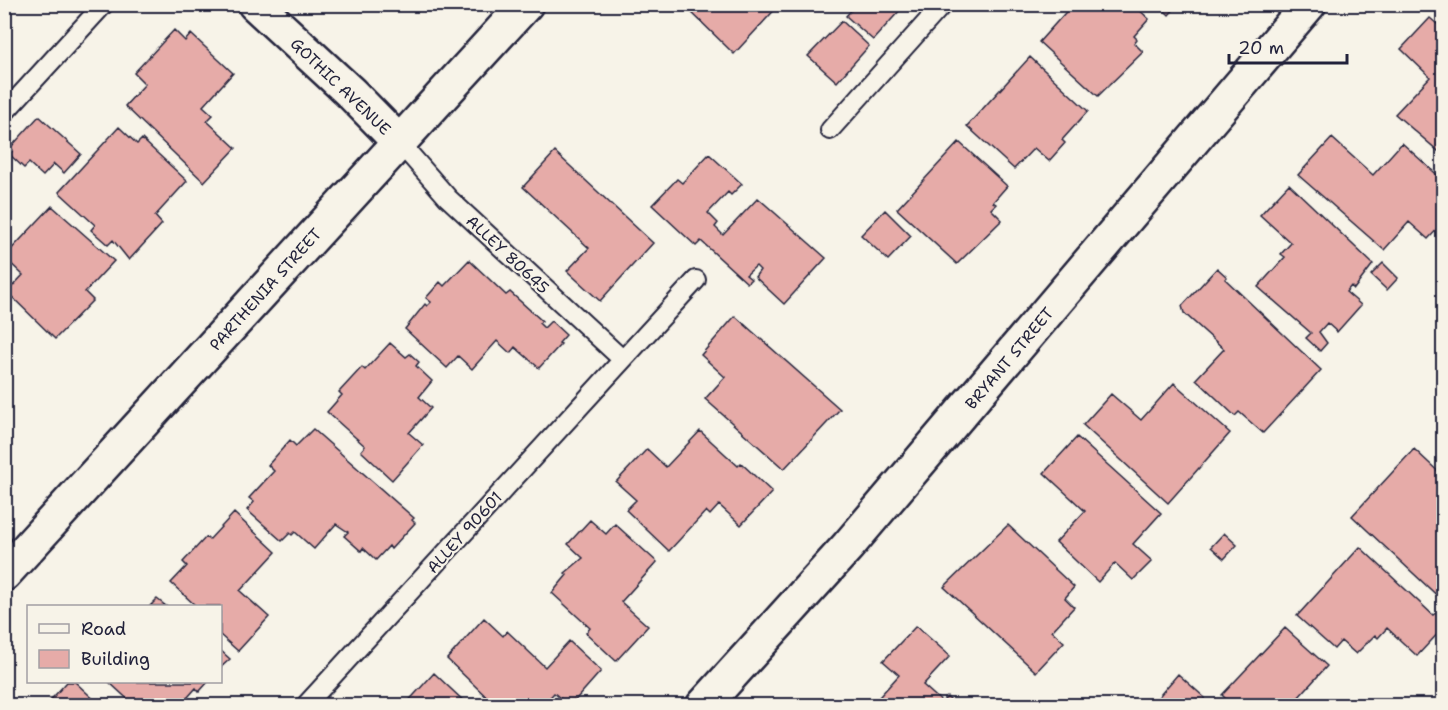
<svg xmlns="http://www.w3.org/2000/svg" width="1448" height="710" viewBox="0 0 1448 710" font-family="'Shantell Sans',sans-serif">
  <rect width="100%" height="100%" fill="#f7f3e8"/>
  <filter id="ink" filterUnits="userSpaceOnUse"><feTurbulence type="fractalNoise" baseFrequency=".0167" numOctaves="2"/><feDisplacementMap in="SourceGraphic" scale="12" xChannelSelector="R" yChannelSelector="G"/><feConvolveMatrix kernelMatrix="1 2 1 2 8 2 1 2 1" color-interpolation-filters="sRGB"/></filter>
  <g filter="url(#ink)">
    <path fill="#e6aba8" stroke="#22223b" stroke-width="1.5" d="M683,4H780L734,54Z
      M857,4H896L901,9L873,40L846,16Z
      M1073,4H1133L1149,19L1134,36L1137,39L1134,43L1143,52L1098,96L1039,42Z
      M1158,4H1179L1169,15Z
      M1430,18L1444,30V156L1395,114L1430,77L1401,49Z
      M842,21L869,46L837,82L808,56Z
      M174,30L185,41L191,34L233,73L203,106L213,115L207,121L236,148L204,182L125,106L145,84L134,73Z
      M1030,57L1088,111L1062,140L1065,143L1049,161L1034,148L1014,169L967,126Z
      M39,116L81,154L64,173L54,164L43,176L29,163L24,168L9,154L13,150L10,148Z
      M119,127L137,144L142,139L187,181L155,216L162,224L129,260L113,240L108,245L91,230L95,225L59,192Z
      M1332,138L1373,175L1402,143L1444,181V222L1428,239L1409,222L1384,250L1298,175Z
      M959,142L1007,186L993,202L996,204L991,209L1002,220L957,264L897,209Z
      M555,152L653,243L600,301L567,271L589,248L523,187Z
      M709,154L742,184L731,195L728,192L708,213L718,223L715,227L723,235L758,198L826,258L784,304L755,277L760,270L756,266L746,275L751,279L747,283L701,241L696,246L652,205L677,179L682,183Z
      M1289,184L1373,264L1354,289L1351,286L1346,292L1361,305L1337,332L1327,323L1319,332L1327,343L1320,351L1306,338L1311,333L1258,287L1285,257L1281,254L1291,243L1260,215Z
      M52,206L114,261L85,292L93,300L55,339L7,292L23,275L4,257Z
      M885,210L911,236L888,260L861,235Z
      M469,260L506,295L510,292L542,321L539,323L544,328L551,321L566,335L559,343L561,344L539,368L515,347L510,353L497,341L472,369L458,356L447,368L405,329L425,304L427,306L431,302L426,298L440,282L444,286Z
      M1383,263L1398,278L1387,290L1371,275Z
      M1217,268L1227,277L1225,279L1321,370L1263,433L1239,412L1235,416L1196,379L1224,349L1184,313L1182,306Z
      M735,316L840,409L784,469L705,399L725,377L701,355Z
      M390,343L406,357L410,354L419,362L416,366L432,381L419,397L431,408L409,433L423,445L392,480L361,451L365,446L327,412L342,395L339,392L362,367L365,370Z
      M1174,383L1230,433L1168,503L1083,425L1111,394L1141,420Z
      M313,429L414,518L412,520L415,523L391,549L389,546L376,560L363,548L361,551L344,536L348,532L336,524L314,549L295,532L292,535L290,533L282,541L247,510L254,502L249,498L274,471L268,465L290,440L296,446Z
      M700,431L738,466L741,463L772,492L741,525L719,505L710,515L706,511L669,551L626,510L636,500L616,482L647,449L666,467Z
      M1077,437L1161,513L1133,544L1152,561L1133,580L1115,563L1098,582L1056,542L1085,511L1044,473Z
      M1414,449L1444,477V602L1352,516Z
      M234,513L276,552L240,591L269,617L238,651L220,635V606H196L171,583L187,566L183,562L206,537L209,540Z
      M590,520L606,534L615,524L657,562L621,602L648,626L616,661L586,633L590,628L552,593L567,575L565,573L583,558L568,544Z
      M1008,525L1074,587L1065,598L1074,607L1052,631L1064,642L1036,672L944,587Z
      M1224,533L1237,545L1224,559L1211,547Z
      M1360,547L1433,615L1436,613L1444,621V627L1417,656L1387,628L1378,638L1375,635L1356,654L1341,641L1334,649L1297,616Z
      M157,599L166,606H150Z
      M484,618L503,636L507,631L545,667L569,641L601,671L570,706L554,693L542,706H496L447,659Z
      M916,626L950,656L923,685L942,702L947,697L955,705L871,706L899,675L883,661Z
      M1285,628L1327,666L1297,699L1304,706H1233L1222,695Z
      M220,650L230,659L220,668Z
      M434,673L469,706H404Z
      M1178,674L1205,698L1198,706H1160L1155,701Z
      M67,682H75L101,706H45Z
      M109,682H208L199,692L196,688L180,706H135Z"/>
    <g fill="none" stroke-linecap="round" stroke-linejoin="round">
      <defs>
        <path id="service" d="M4,113L104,4
          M830,130L943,4
          M400,143L448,198L622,359
          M305,706L696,280"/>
        <path id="minor" d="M255,4L351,93L400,143
          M703,706L848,546L1309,4"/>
        <path id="secondary" d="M4,574L526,4"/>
      </defs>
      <use href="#service" stroke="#22223b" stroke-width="22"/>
      <use href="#minor" stroke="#22223b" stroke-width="38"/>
      <use href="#secondary" stroke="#22223b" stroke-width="38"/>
      <use href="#service" stroke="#f7f3e8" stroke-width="18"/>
      <use href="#minor" stroke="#f7f3e8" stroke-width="33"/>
      <use href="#secondary" stroke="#f7f3e8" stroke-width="33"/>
    </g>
  </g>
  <g text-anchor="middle" stroke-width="4.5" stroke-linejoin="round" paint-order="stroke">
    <g font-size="16" fill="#22223b" stroke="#f7f3e8">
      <text transform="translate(341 86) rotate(44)" y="6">GOTHIC AVENUE</text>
      <text transform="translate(508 254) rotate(43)" y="6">ALLEY 80645</text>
      <text transform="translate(265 289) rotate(-48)" y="6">PARTHENIA STREET</text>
      <text transform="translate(1009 358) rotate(-50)" y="6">BRYANT STREET</text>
      <text transform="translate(464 532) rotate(-48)" y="6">ALLEY 90601</text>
    </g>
  </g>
  <rect width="1448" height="710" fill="none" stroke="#f7f3e8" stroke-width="24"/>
  <rect x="12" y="12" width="1424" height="686" fill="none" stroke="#22223b" stroke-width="2" filter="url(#ink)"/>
  <rect x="27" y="605" width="195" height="78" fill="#f7f3e8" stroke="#a29fa3" stroke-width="1.5"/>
  <rect x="39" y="624" width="30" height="9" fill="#f7f3e8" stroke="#a29fa3" stroke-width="1.5"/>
  <text x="81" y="635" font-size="18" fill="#22223b">Road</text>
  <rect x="39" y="650" width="30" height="18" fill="#e6aba8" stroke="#a29fa3" stroke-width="1.5"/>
  <text x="81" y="665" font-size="18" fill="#22223b">Building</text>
  <path d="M1229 54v9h118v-9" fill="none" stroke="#22223b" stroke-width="3"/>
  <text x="1238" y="54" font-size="18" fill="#22223b" stroke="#f7f3e8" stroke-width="4.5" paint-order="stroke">20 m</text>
</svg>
